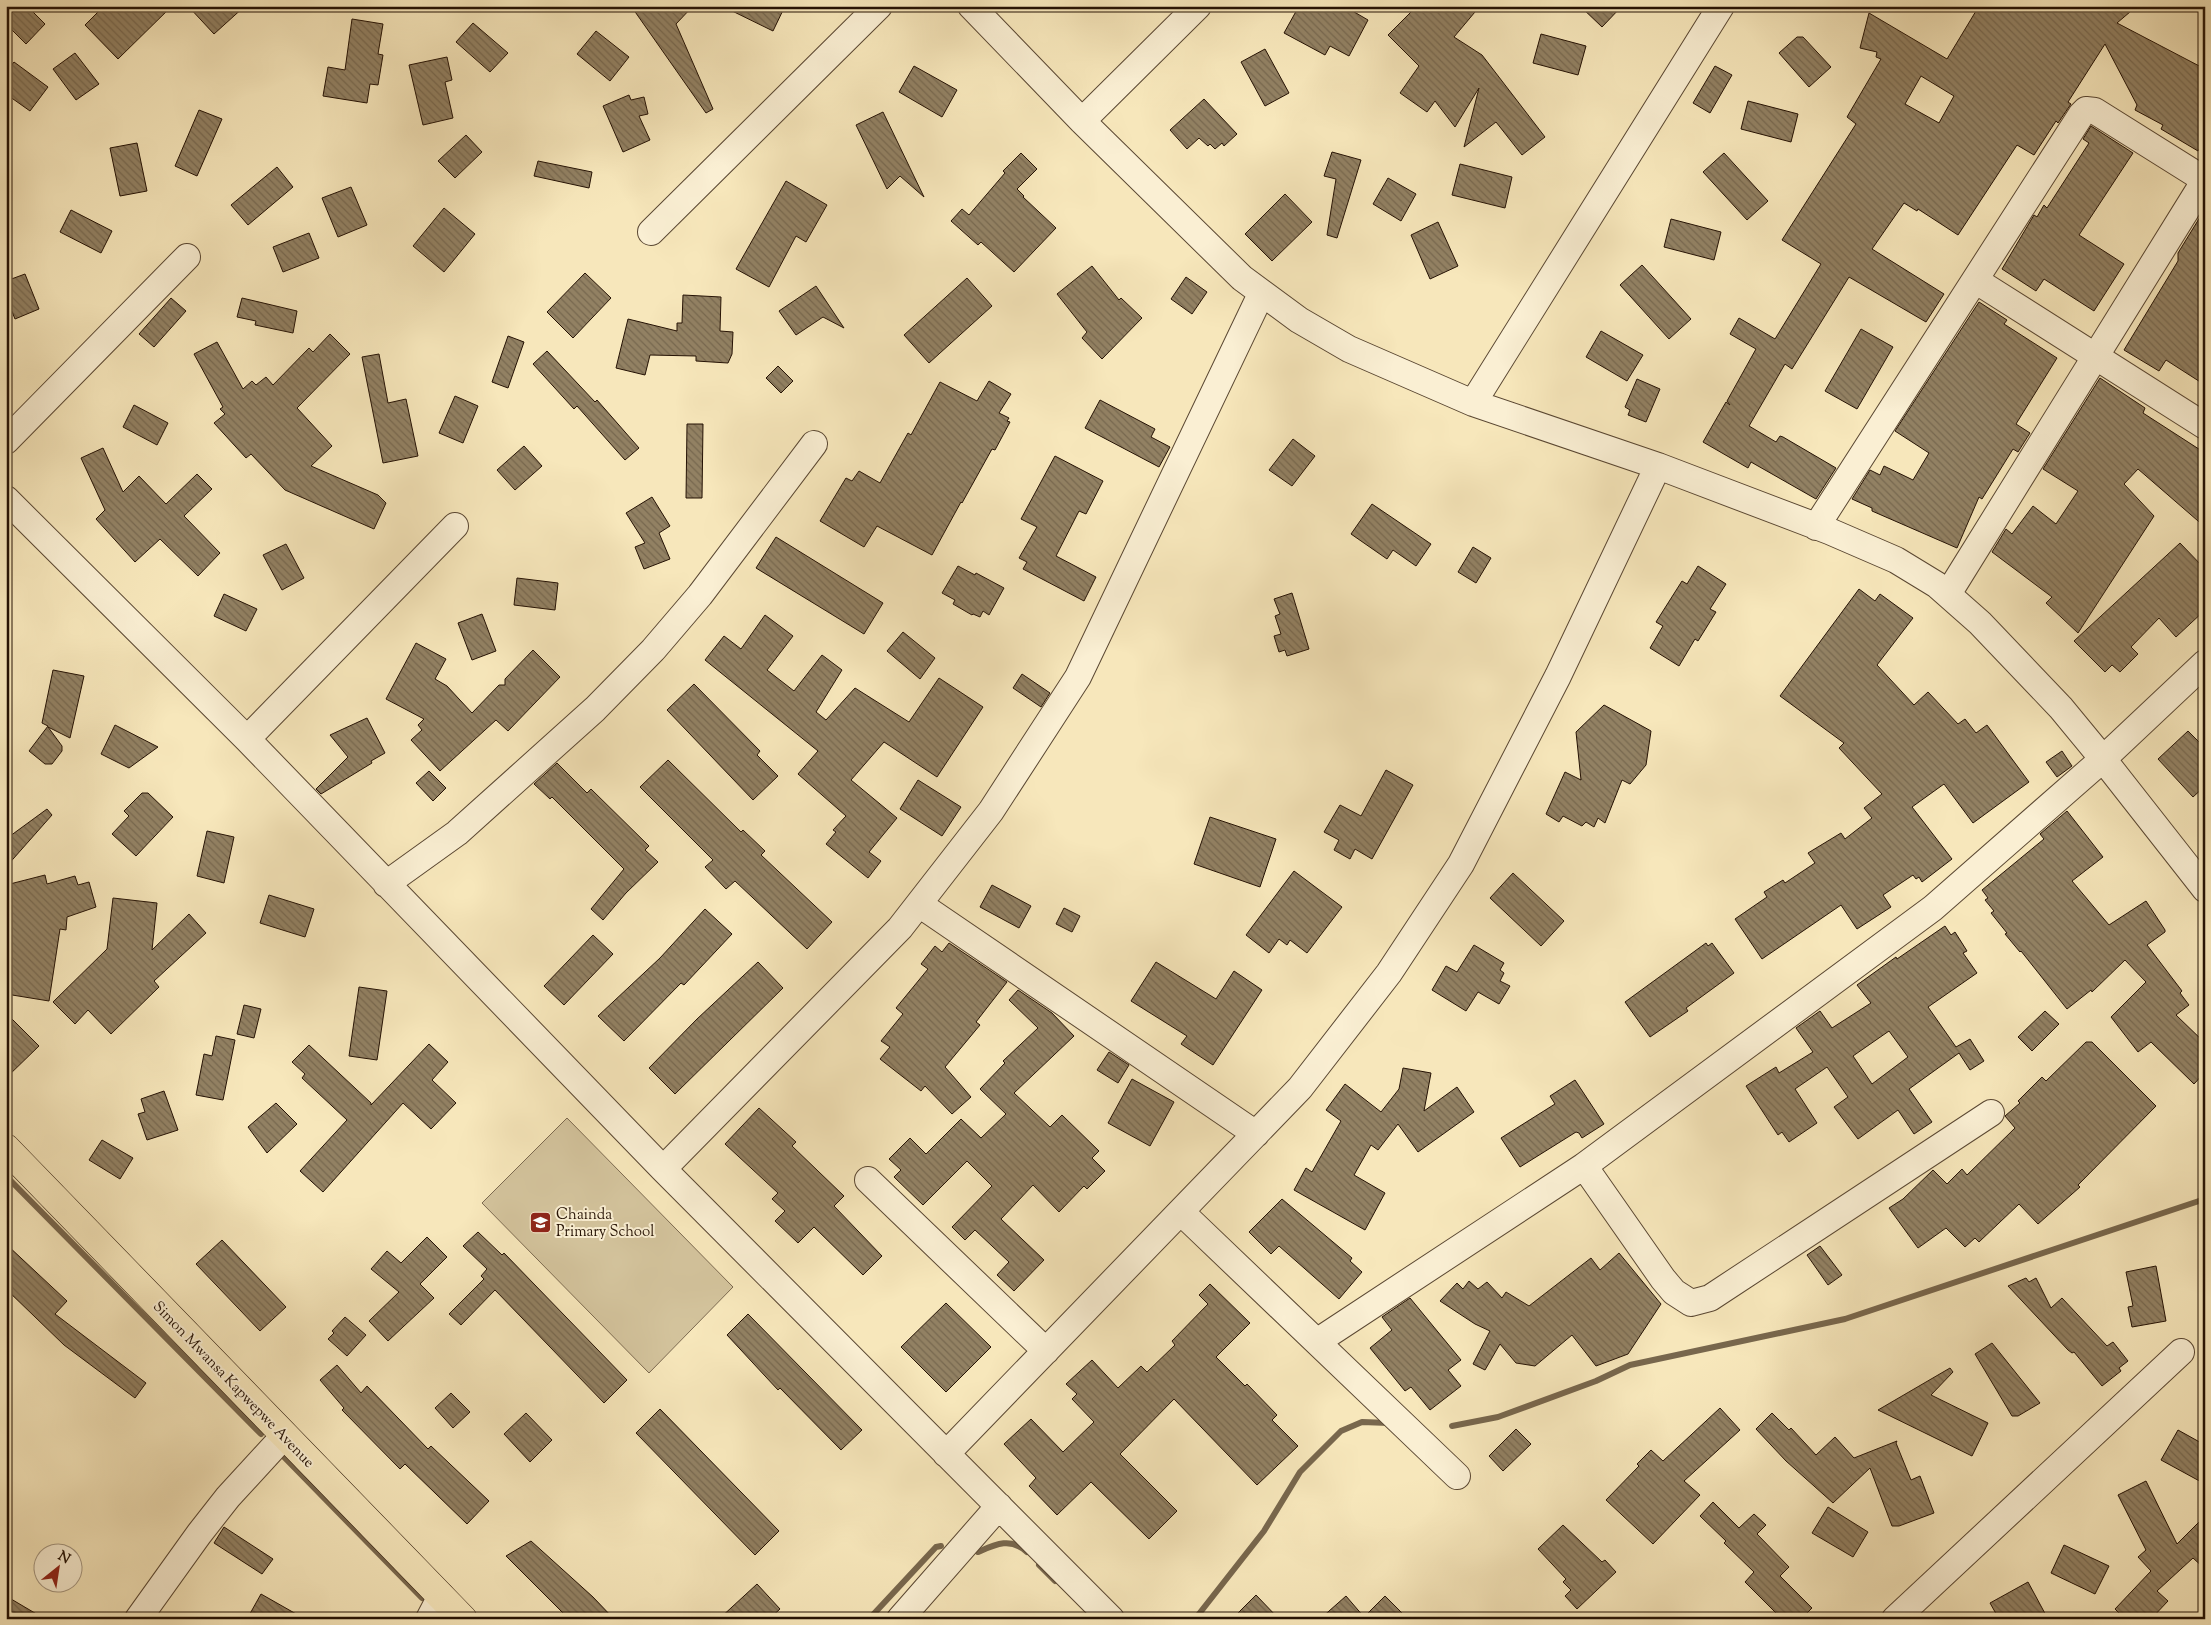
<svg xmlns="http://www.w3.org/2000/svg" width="2211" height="1625" viewBox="0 0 2211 1625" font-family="'Sorts Mill Goudy',serif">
  <defs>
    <pattern id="building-back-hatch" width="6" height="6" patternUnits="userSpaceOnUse" patternTransform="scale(1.25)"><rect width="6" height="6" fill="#928163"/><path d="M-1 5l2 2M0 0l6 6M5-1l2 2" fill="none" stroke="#77684f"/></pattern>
  </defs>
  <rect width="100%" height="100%" fill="#f7e7bb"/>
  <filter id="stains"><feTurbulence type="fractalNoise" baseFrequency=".004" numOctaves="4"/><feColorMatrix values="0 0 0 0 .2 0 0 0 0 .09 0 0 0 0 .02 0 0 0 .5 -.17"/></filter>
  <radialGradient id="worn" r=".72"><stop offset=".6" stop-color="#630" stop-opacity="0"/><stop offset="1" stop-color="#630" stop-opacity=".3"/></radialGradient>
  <path fill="#d3c39c" stroke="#7c6a50" d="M567,1118L733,1287L649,1373L482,1203Z"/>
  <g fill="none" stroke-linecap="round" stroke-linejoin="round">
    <path stroke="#78674d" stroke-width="6" d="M6,1176L261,1434
      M1452,1426L1498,1417L1596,1381L1630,1365L1845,1319L2205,1199
      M282,1455L422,1598
      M978,1552C996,1544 1011,1537 1027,1552
      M1039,1565L1055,1581
      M869,1619L936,1547L941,1546
      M1195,1619L1264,1531L1300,1472L1341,1431L1362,1422L1389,1423"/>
  </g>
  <path fill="url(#building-back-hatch)" stroke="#251204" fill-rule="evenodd" d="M6,6H27L45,24L26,44L6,24Z
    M104,6H172L118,59L85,25Z
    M188,6H245L214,34Z
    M631,6H693L676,24L713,109L706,113Z
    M722,6H785L773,31Z
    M1299,6H1344L1368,20L1349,56L1330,46L1325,55L1284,33Z
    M1417,6H1480L1454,37L1482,55L1545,137L1522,155L1496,122L1464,147L1479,88L1455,127L1435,101L1427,112L1400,93L1419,66L1388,35Z
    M1580,6H1622L1602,27Z
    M1979,6H2137L2117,23L2205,69V139L2198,151L2161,129L2163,125L2135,110L2137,105L2105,44L2068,102L2071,104L2058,123L2056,121L2034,155L2017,145L1958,235L1918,209L1917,211L1904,203L1872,249L1944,294L1926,322L1849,277L1792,369L1785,364L1749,426L1776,442L1780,436L1783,437L1836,468L1816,499L1751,462L1748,468L1703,442L1726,402L1730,405L1727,401L1756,349L1730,334L1739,318L1775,339L1821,264L1782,240L1856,124L1847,117L1881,59L1876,57L1877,52L1860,48L1869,13L1947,59ZM1921,76L1954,96L1939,123L1905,104Z
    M352,19L383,24L378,54L383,55L378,85L370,84L367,103L323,96L328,67L345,70Z
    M473,23L508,53L490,72L456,42Z
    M596,31L629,57L610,81L577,54Z
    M1541,34L1586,46L1578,75L1533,63Z
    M1797,37H1803L1831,67L1809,87L1779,53Z
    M1265,49L1289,93L1265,106L1241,62Z
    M75,53L99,84L76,100L53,69Z
    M447,57L452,80L445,82L453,118L423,125L409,65Z
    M14,62L48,87L30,111L6,94V72Z
    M914,66L957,90L942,117L899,92Z
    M1715,66L1732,75L1710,113L1693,103Z
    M629,95L631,100L644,97L648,114L639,116L650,140L623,152L603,106Z
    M1204,99L1237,134L1224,146L1222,143L1215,149L1210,144L1208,146L1199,138L1187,149L1170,130Z
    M1748,101L1798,114L1791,142L1741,129Z
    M199,110L222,119L197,176L175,166Z
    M883,112L924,197L900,176L887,189L856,125Z
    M2091,126L2133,153L2079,235L2124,264L2094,311L2044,279L2036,291L2002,269L2034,215L2037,217L2044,205L2047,208L2089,143L2083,139Z
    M466,135L482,152L455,178L438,161Z
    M137,143L147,191L120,196L110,148Z
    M1332,152L1361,160L1337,238L1327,235L1336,179L1324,176Z
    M1021,153L1037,169L1017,189L1024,196L1023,197L1056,228L1014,272L981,242L978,245L951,221L962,209L969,215L1005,173L1003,171Z
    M1724,153L1768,201L1747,220L1703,172Z
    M538,161L592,172L589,188L534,176Z
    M1460,164L1512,177L1505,208L1452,195Z
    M277,167L293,187L248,225L231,205Z
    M1388,178L1416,194L1401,221L1373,204Z
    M786,181L827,205L806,242L796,236L769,287L736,269Z
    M351,187L367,225L338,237L322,198Z
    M1285,194L1312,222L1272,261L1245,234Z
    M444,208L475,234L444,272L413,246Z
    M2205,209V385L2166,360L2159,371L2124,350L2178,261V253Z
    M71,210L112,231L101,253L60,232Z
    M1671,219L1721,232L1714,260L1664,247Z
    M1438,222L1458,266L1430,279L1411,235Z
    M309,233L319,258L283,272L273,247Z
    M1642,265L1691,319L1669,339L1620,285Z
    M1092,266L1119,300L1121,298L1142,318L1102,359L1082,338L1087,332L1057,294Z
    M585,273L611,298L573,338L547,312Z
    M25,274L39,309L15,319L6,297V281Z
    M1186,277L1207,292L1192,314L1171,299Z
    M967,278L992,306L929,363L904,335Z
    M816,286L844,328L823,317L796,335L779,311Z
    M683,295L721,297L720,331L733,332L732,354L728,363L696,361V356L650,355L645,375L616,368L628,319L677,331V323H682Z
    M171,298L186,311L154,347L139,334Z
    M242,298L297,311L293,333L255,325L256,321L237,317Z
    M1979,302L2007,320L2004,324L2057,358L2016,424L2030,433L2018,452L2013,449L1982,499L1979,497L1957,548L1872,511V508L1852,499L1870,470L1880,475L1884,466L1913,480L1929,453L1895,431Z
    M1861,329L1893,347L1857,409L1825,391Z
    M1601,331L1643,355L1627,381L1586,357Z
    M330,334L350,354L297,408L332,446L311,466L378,495L386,503L374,529L285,490L251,454L246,458L214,423L225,414L220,409L223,407L194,354L217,342L243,389L252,381L256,385L266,377L273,385L309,348L313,352Z
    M508,336L524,342L508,388L492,382Z
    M547,351L595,402L597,400L639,448L625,460L577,406L574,409L533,364Z
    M379,354L388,403L406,399L418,456L383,463L362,357Z
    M778,366L793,381L781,393L766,378Z
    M2100,378L2145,408L2143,413L2205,453V527L2138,469L2124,484L2154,516L2078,633L2046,603L2052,597L1992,552L2006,529L2012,534L2033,506L2056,524L2078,491L2043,469Z
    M1637,379L1660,389L1646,422L1628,415L1630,410L1625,407Z
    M989,381L1011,394L999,413L1009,418L1007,421L1010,422L995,450L992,449L962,503L961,502L932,555L877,526L864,547L820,521L846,478L852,481L859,471L880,483L908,433L911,435L940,382L977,401Z
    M455,396L478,406L463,443L439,433Z
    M1100,400L1155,429L1151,437L1170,447L1159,467L1085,428Z
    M134,405L168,423L157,445L123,427Z
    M687,424H703L702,498H686Z
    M1293,439L1315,456L1292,486L1269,470Z
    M524,446L542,466L515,490L497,470Z
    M103,448L123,492L139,476L166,504L197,474L212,489L184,516L220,553L198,576L160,539L135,562L96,519L105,510L81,458Z
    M1055,456L1103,481L1086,514L1079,511L1056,556L1096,577L1084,601L1023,569L1027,562L1019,558L1037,527L1021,519Z
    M652,497L670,526L659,533L670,559L644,569L635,547L645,543L626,513Z
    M1372,504L1431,544L1416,566L1393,550L1387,559L1351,534Z
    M776,537L883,603L864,634L756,568Z
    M2180,543L2205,569V610L2176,637L2159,618L2131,647L2138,654L2120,672L2112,665L2105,672L2074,641Z
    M286,544L304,578L282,590L263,555Z
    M1473,547L1491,558L1476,583L1458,572Z
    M958,566L975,575L976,573L1004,588L989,615L983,611L980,617L973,614L972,615L953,604L955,600L942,593Z
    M1698,566L1726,584L1710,609L1716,612L1698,641L1695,639L1679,666L1650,648L1663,626L1656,622L1682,581L1687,584Z
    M517,578L558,583L555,610L514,605Z
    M1859,589L1875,601L1880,594L1913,618L1877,665L1914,705L1928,692L1958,724L1965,719L1976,733L1987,725L2029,782L1973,823L1944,784L1912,807L1952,859L1922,882L1919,877L1916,879L1913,875L1883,895L1891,907L1857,929L1841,905L1762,959L1735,919L1767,897L1764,892L1783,880L1785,883L1815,863L1808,853L1841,833L1845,839L1872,818L1864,808L1882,794L1839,748L1844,743L1780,696Z
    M1292,593L1309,649L1287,656L1285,650L1279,652L1274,636L1281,634L1275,616L1280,614L1274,599Z
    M224,594L257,609L246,631L214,616Z
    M482,614L496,651L472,660L458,623Z
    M765,615L793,636L767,670L794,691L822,655L842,670L816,712L826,720L855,688L909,722L939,678L983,707L937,777L884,742L851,780L897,818L869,852L881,861L868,878L826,844L836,832L833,830L846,816L798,774L818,751L705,660L724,636L741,649Z
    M903,632L935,658L920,679L887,651Z
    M416,643L446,659L435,679L447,686L472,713L499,685H505V679L533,650L560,677L508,731L496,720L440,771L411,740L422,730L418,725L424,719L386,699Z
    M53,670L84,676L70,738L48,727L62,746V751L52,764H45L29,751L48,726L42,723Z
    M1022,674L1050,693L1041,707L1013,688Z
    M694,684L760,751L757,755L778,776L753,800L667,710Z
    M1604,705L1651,731L1646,765L1630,784L1622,780L1605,823L1598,818L1594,827L1586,822L1582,826L1563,816L1559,822L1546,814L1565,772L1581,780L1576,732Z
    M367,718L385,753L371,761L372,763L321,794L316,789L348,757L330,735Z
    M115,725L158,747L129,768L101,754Z
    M2188,731L2205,748V786L2193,797L2158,759Z
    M2062,751L2072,766L2057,777L2046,762Z
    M668,760L741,832L743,830L765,851L761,855L832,922L807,949L735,881L726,889L705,867L713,860L640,787Z
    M557,763L587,793L591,789L649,846L645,850L658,862L626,893L603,920L591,909L624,869L552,797L550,799L534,784Z
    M1386,770L1413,785L1372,859L1355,849L1350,859L1334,850L1339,840L1324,832L1340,805L1361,816Z
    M429,771L446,788L433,801L416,783Z
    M918,780L961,807L942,836L900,809Z
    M142,793H148L173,817L136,856L112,834L129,816L124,811Z
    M47,809L52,815L6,867V839Z
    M2067,811L2103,857L2072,881L2109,925L2146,901L2165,930V932L2147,945L2182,991L2180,993L2189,1005L2176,1015L2205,1043V1072L2194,1084L2151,1042L2138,1052L2111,1017L2146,982L2125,960L2092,992L2091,990L2067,1009L2021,951L2020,952L2005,934L2007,933L1991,913L1994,911L1985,900L1988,898L1982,890L2044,839L2040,834Z
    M1210,817L1276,839L1260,887L1194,864Z
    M207,831L234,837L224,883L197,876Z
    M1294,871L1342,907L1307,953L1290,940L1287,945L1279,939L1269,953L1246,935Z
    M1513,873L1564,921L1541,946L1490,898Z
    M45,875L47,884L75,876L78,885L89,882L96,907L67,917L66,930L60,929L49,1001L6,994V885Z
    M992,885L1031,906L1019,928L980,907Z
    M269,895L314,909L305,937L260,923Z
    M113,898L157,903L152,950L189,914L206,933L154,981L159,987L111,1034L88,1010L75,1024L53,1002L107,949Z
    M1064,908L1080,916L1072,932L1056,924Z
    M705,909L732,934L684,985L681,983L624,1041L598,1016L660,958Z
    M1945,926L1951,935L1955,932L1967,951L1963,953L1977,973L1928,1007L1956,1047L1970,1039L1984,1061L1970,1070L1959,1053L1909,1089L1932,1122L1914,1134L1898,1110L1858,1139L1834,1107L1848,1097L1827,1067L1795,1089L1817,1123L1789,1142L1782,1132L1778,1135L1746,1086L1776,1067L1779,1073L1813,1052L1796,1028L1820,1011L1832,1028L1871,1003L1857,985L1896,957L1897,959ZM1889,1031L1908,1057L1872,1084L1853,1056Z
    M593,935L613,954L564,1005L544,986Z
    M949,943L1007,982L976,1022L980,1025L945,1067L971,1097L952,1114L925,1086L921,1091L880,1059L890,1047L881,1041L903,1014L896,1008L928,969L921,964L935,946L942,952Z
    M1706,943L1708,946L1712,943L1734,973L1686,1008L1688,1011L1650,1037L1625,1002Z
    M1474,945L1504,963L1500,970L1504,973L1500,981L1510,986L1499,1004L1478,992L1466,1011L1432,990L1446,966L1457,972Z
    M758,962L783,988L675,1094L649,1068L697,1019Z
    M1156,962L1216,999L1234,971L1262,990L1213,1065L1181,1044L1187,1036L1131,1001Z
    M359,987L387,991L377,1060L349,1056Z
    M1018,990L1052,1013L1074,1036L1014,1093L1050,1127L1062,1115L1099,1151L1092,1158L1105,1171L1087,1189L1084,1186L1059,1212L1033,1185L1001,1219L1044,1260L1014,1291L997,1275L1009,1262L975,1230L965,1240L952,1227L992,1186L967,1161L923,1205L894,1177L901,1170L889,1159L910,1138L926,1154L961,1119L981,1138L1006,1114L980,1089L1005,1063L1003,1061L1038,1028L1009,1000Z
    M244,1005L261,1009L254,1038L237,1034Z
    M2045,1011L2059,1024L2032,1051L2018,1037Z
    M6,1013L39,1046L6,1078Z
    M216,1036L235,1040L223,1100L196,1095L204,1054L212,1056Z
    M2086,1042H2092L2156,1106L2078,1185L2080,1187L2038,1224L2019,1204L1979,1242L1975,1238L1965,1247L1946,1228L1918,1248L1889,1208L1903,1199L1933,1170L1947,1184L1962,1169L1967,1175L2015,1128L2005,1116L2020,1103L2018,1101L2042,1077L2046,1081Z
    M429,1044L448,1062L432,1080L456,1103L431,1129L403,1103L323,1192L300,1171L347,1120L302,1078L305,1074L292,1062L309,1045L371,1103V1105Z
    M1109,1052L1129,1065L1118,1083L1097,1070Z
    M1403,1068L1431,1073L1424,1111L1457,1087L1474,1112L1418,1152L1398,1124L1378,1150L1371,1145L1354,1175L1385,1193L1365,1230L1294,1190L1306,1168L1312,1172L1341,1121L1326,1110L1345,1084L1381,1112L1399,1089Z
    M1132,1079L1174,1102L1150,1146L1108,1123Z
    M1575,1080L1604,1124L1582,1138L1579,1133L1576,1132L1520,1167L1501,1138L1555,1104L1550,1096Z
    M164,1091L178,1130L147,1140L138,1114L145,1112L141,1099Z
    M276,1103L297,1124L267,1153L248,1127Z
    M759,1108L796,1142L792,1146L844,1196L834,1206L882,1256L863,1275L814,1227L798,1243L775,1221L785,1211L772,1199L778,1193L725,1144Z
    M102,1140L133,1158L120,1179L89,1160Z
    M1282,1199L1352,1258L1350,1261L1362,1272L1339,1299L1279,1246L1271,1254L1249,1232Z
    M478,1232L502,1255L504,1253L627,1380L604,1403L495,1290L461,1325L449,1314L484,1279L481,1276L487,1269L463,1246Z
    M427,1237L447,1257L420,1284L434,1298L388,1341L369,1321L399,1292L371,1269L387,1251L401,1263Z
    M222,1240L286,1307L260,1331L196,1264Z
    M6,1244L67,1301L55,1314L146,1383L135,1398L64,1345L6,1289Z
    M1820,1246L1842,1275L1828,1285L1807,1255Z
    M1619,1253L1661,1304L1628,1354L1596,1366L1572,1335L1535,1366L1516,1363L1500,1344L1485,1370L1473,1364L1490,1331L1475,1324L1440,1301L1457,1283L1463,1289L1469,1281L1478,1289L1487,1282L1502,1298L1506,1292L1529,1306L1591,1258L1600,1270Z
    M2156,1266L2166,1321L2132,1327L2128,1307L2133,1306L2126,1272Z
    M2026,1278L2029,1282L2036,1278L2051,1308L2062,1298L2107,1346L2113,1342L2128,1361L2119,1368L2121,1371L2102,1386L2074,1352L2072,1353L2068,1350L2008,1286Z
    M1210,1284L1250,1323L1216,1357L1245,1386L1247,1384L1277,1415L1272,1420L1298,1446L1257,1485L1174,1399L1120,1454L1177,1511L1149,1539L1091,1482L1057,1515L1029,1486L1036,1478L1004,1444L1031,1419L1063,1452L1094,1422L1072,1399L1077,1394L1066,1384L1092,1360L1118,1388L1141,1366L1147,1372L1175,1345L1172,1341L1208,1304L1199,1295Z
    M1410,1298L1461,1360L1448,1370L1461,1386L1430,1410L1411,1387L1405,1391L1370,1348L1392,1330L1382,1317Z
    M946,1303L991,1347L946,1392L901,1347Z
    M748,1314L862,1430L841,1450L780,1388L778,1390L727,1335Z
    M345,1317L366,1335L347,1356L328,1339L334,1333L332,1331Z
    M1992,1343L2040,1403L2018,1416H2012L1975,1354Z
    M337,1365L361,1393L367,1386L428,1449L431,1446L489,1501L467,1524L405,1464L400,1469L342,1410L344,1408L320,1380Z
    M1950,1368L1953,1372L1931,1395L1988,1423L1972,1456L1878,1410Z
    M451,1393L470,1412L453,1428L435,1408Z
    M1720,1408L1740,1430L1684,1481L1700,1495L1653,1544L1606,1500L1639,1466L1637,1464L1651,1450L1663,1461Z
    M660,1409L779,1531L755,1555L636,1433Z
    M526,1413L552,1440L530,1462L504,1434Z
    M1772,1413L1789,1430L1791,1428L1816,1455L1835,1437L1854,1458L1897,1441L1896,1443L1911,1480L1920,1476L1934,1513L1899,1526H1892L1870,1468L1833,1503L1786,1461L1756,1429Z
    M1516,1429L1531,1444L1503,1471L1489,1456Z
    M2178,1430L2205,1445V1484L2161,1460Z
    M2146,1481L2177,1544L2205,1516V1569L2193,1558L2157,1591L2168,1601L2151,1619H2125L2115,1609L2151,1571L2138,1557L2146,1550L2118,1495Z
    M1713,1502L1739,1528L1754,1514L1766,1525L1757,1534L1789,1567L1780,1576L1812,1608L1801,1619H1782L1745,1582L1754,1572L1724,1543L1726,1541L1700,1516Z
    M1828,1507L1868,1532L1853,1557L1812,1533Z
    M1563,1525L1602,1562L1605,1560L1616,1572L1577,1609L1565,1596L1571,1590L1563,1582L1566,1579L1538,1549Z
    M224,1527L273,1559L262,1574L214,1543Z
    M531,1541L593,1597L614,1619H569L506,1556Z
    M2064,1545L2109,1566L2095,1594L2051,1573Z
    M2028,1582L2048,1619H1999L1990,1603Z
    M757,1584L780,1609L769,1619H719Z
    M261,1594L305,1619H247Z
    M1256,1595L1279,1619H1232Z
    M6,1596L45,1619H6Z
    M1346,1596L1364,1617L1385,1596L1408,1619H1320Z"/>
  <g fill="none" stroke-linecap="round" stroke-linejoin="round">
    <defs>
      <path id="minor" d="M971,6L1082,121L1242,278L1299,320L1349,349L1473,403L1658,466L1829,531L1896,560L1937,585L1980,623L2061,708L2103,759L2205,889
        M1082,121L1198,6
        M651,232L879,6
        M1975,280L2205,426
        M1473,403L1721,6
        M6,441L187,257
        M6,499L247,739L663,1169L1111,1619
        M1816,527L2081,115L2086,110L2095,111L2205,180L1948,594
        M247,739L455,526
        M386,884L457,833L595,709L653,650L700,595L814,444
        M919,904L1256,1134
        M1584,1166L1663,1279L1674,1292L1691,1303L1710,1298L1991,1113
        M663,1169L900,928L991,811L1078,677L1261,294
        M868,1180L1046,1351
        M1181,1212L1457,1476
        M1318,1341L1584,1166L1933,908L2103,759L2205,663
        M946,1454L1300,1088L1389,973L1461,864L1558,676L1658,466
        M138,1619L199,1534L228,1497L284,1436
        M429,1619L441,1596
        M900,1619L999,1506
        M1895,1619L2181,1352"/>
      <path id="major" d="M6,1148L463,1619"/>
    </defs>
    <use href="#minor" stroke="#5a4732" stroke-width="28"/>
    <use href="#major" stroke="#251204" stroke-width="29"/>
    <use href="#minor" stroke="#faefd3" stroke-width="26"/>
    <use href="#major" stroke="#f7e7bb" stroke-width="28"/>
  </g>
  <defs>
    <symbol id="school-square" viewBox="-11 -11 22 22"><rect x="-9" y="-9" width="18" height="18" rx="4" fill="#8f2418" stroke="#faefd3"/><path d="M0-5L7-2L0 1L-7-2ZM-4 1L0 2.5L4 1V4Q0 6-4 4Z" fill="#fff"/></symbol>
  </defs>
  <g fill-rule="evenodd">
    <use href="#school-square" x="528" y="1210" width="25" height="25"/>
  </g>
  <g text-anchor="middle" stroke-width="4" stroke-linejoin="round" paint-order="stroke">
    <g font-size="15" fill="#251204" stroke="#faefd3" text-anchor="start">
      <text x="556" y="1219">Chainda<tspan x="556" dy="17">Primary School</tspan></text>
    </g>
    <g font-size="15" fill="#251204" stroke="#faefd3">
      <text transform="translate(234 1384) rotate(46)" y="5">Simon Mwansa Kapwepwe Avenue</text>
    </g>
  </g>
  <rect width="2211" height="1625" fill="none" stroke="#f7e7bb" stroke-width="25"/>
  <rect x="8" y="8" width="2196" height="1610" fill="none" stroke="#251204" stroke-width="2.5"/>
  <rect x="12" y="12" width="2186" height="1600" fill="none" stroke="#251204"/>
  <g transform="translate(58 1568) rotate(30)"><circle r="24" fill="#faefd3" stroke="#a59780"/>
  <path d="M0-4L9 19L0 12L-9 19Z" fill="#8f2418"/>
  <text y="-8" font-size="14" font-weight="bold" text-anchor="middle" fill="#251204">N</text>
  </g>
  <rect width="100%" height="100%" filter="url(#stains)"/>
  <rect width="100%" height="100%" fill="url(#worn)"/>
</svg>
